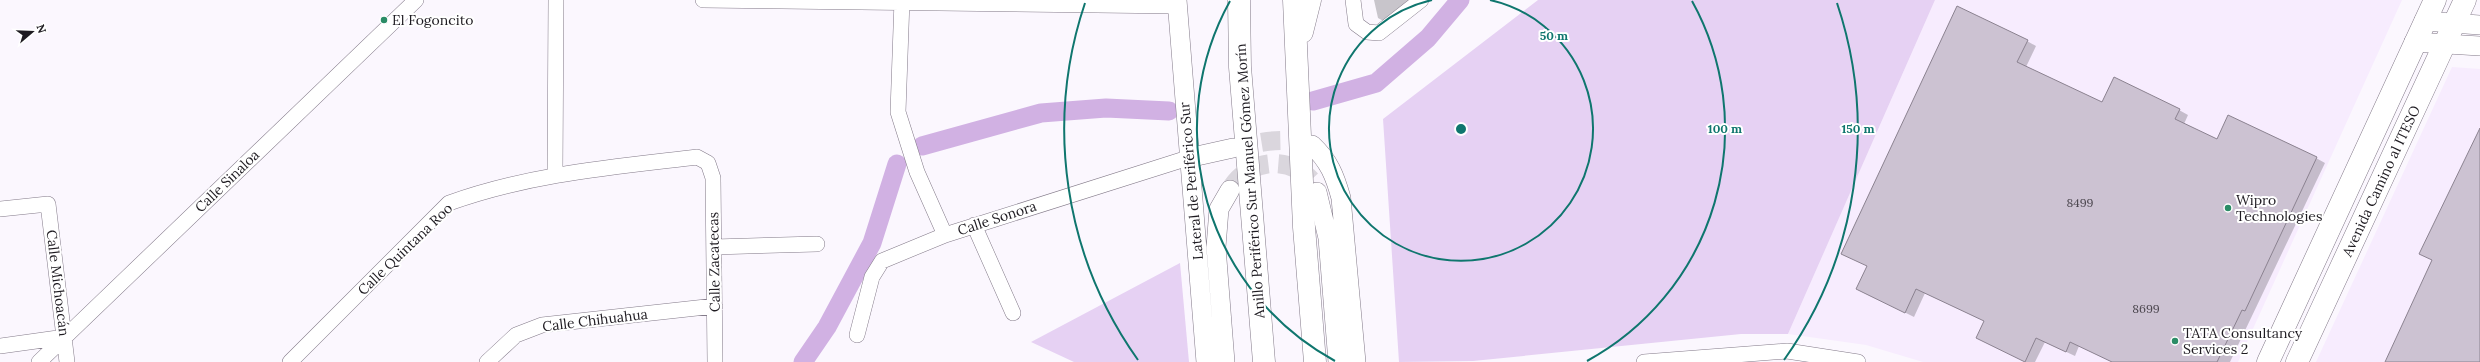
<svg xmlns="http://www.w3.org/2000/svg" width="2480" height="362" viewBox="0 0 2480 362" font-family="Lora,serif">
  <rect width="100%" height="100%" fill="#fbf7fe"/>
  <path fill="#f7ecfe" d="M1935,0H2402L2238,362H1923L1866,345L1788,334Z
    M2452,67L2480,69V362H2316Z"/>
  <path fill="#e6d1f3" d="M1538,0H1935L1788,334H1741L1473,361L1399,362L1383,119Z
    M1180,263L1189,362H1074L1031,342Z"/>
  <path fill="#0003" d="M1374,0H1415L1387,23L1378,18Z
    M2027,41L2036,46L2026,67L2102,104L2179,110L2188,115L2184,124L2217,140L2316,158L2325,163L2230,362H2112L2079,346L2075,356L2045,342L2035,362H2026L1977,338L1985,321L1925,293L1914,317L1858,289Z"/>
  <g fill="none" stroke-linecap="round" stroke-linejoin="round">
    <path stroke="#d1b1e3" stroke-width="19" d="M1313,101L1376,83L1428,38L1460,0
      M922,146L1041,113L1106,108L1169,111
      M803,362L827,327L872,243L897,164"/>
  </g>
  <path fill="#ccc2d2" stroke="#8b8290" d="M1957,6L2028,40L2017,62L2102,102L2114,77L2180,109L2175,119L2217,139L2228,115L2317,157L2245,311L2242,310L2217,362H2112L2070,342L2066,352L2036,338L2025,362L1976,338L1984,321L1916,289L1905,313L1856,289L1867,266L1841,254Z
    M2480,128V362H2385L2432,260L2419,254Z"/>
  <g fill="none" stroke-linecap="round" stroke-linejoin="round">
    <path stroke="#dad6dd" stroke-width="19" stroke-dasharray="19 10" stroke-linecap="butt" d="M1233,148C1261,142 1284,136 1312,145
      M1230,190C1247,160 1287,154 1311,180"/>
    <defs>
      <path id="minor" d="M703,0L1177,6
        M902,0L898,112L917,172L945,235
        M1353,0L1356,24L1367,32L1379,33L1421,0
        M555,174L556,0
        M0,209L48,204L67,362
        M974,225L1013,313
        M714,247L817,244
        M857,335L872,277L882,261L945,235L1188,158
        M0,346L65,337
        M39,362L416,0
        M290,362L449,203C529,174 613,167 697,157L708,163L713,178L715,362
        M487,362L516,335L542,325L715,306
        M1644,362L1787,351L1858,362"/>
      <path id="tertiary" d="M1177,0L1206,362
        M2424,21L2480,25
        M2414,42L2480,46
        M1312,145C1329,161 1335,176 1341,198L1356,362
        M1188,158L1233,148
        M1317,192L1328,238L1338,362
        M1225,362L1216,247L1219,209L1230,190"/>
      <path id="secondary" d="M2268,362L2435,0
        M2297,362L2465,0"/>
      <path id="trunk" d="M1239,0L1240,67L1264,362
        M1294,0L1304,227L1315,362
        M1302,32L1310,0"/>
    </defs>
    <use href="#minor" stroke="#837a89" stroke-width="16"/>
    <use href="#tertiary" stroke="#837a89" stroke-width="20"/>
    <use href="#secondary" stroke="#837a89" stroke-width="23"/>
    <use href="#trunk" stroke="#837a89" stroke-width="23"/>
    <use href="#minor" stroke="#fff" stroke-width="15"/>
    <use href="#tertiary" stroke="#fff" stroke-width="19"/>
    <use href="#secondary" stroke="#fff" stroke-width="22"/>
    <use href="#trunk" stroke="#fff" stroke-width="22"/>
  </g>
  <g fill="none" stroke="#0f766e" stroke-width="2">
    <path d="M1490 0A132 132 0 1 1 1432 0"/>
    <path d="M1335 361A264 264 0 0 1 1230 1M1692 1A264 264 0 0 1 1587 361"/>
    <path d="M1138 360A397 397 0 0 1 1085 3M1837 3A397 397 0 0 1 1784 360"/>
  </g>
  <g fill="#2a8c66" stroke="#fff" stroke-width="1.5">
    <circle cx="384" cy="20" r="4"/>
    <circle cx="2228" cy="208" r="4"/>
    <circle cx="2175" cy="341" r="4"/>
  </g>
  <g text-anchor="middle" stroke-width="4" stroke-linejoin="round" paint-order="stroke">
    <g font-size="12" fill="#4a454d">
      <text x="2080" y="207">8499</text>
      <text x="2146" y="313">8699</text>
    </g>
    <g font-size="14" fill="#1e1b21" stroke="#fff" text-anchor="start">
      <text x="392" y="25">El Fogoncito</text>
      <text x="2236" y="205">Wipro<tspan x="2236" dy="16">Technologies</tspan></text>
      <text x="2183" y="338">TATA Consultancy<tspan x="2183" dy="16">Services 2</tspan></text>
    </g>
    <g font-size="14" fill="#1e1b21" stroke="#fff">
      <text transform="translate(227 181) rotate(-44)" y="5">Calle Sinaloa</text>
      <text transform="translate(1191 181) rotate(-95)" y="5">Lateral de Periférico Sur</text>
      <text transform="translate(1250 181) rotate(-94)" y="5">Anillo Periférico Sur Manuel Gómez Morín</text>
      <text transform="translate(2381 181) rotate(-65)" y="5">Avenida Camino al ITESO</text>
      <text transform="translate(997 218) rotate(-18)" y="5">Calle Sonora</text>
      <text transform="translate(405 249) rotate(-44)" y="5">Calle Quintana Roo</text>
      <text transform="translate(714 262) rotate(-91)" y="5">Calle Zacatecas</text>
      <text transform="translate(58 283) rotate(83)" y="5">Calle Michoacán</text>
      <text transform="translate(595 320) rotate(-7)" y="5">Calle Chihuahua</text>
    </g>
  </g>
  <circle cx="1461" cy="129" r="6" fill="#0f766e" stroke="#fff" stroke-width="2"/>
  <g font-size="12" text-anchor="middle" font-weight="bold" fill="#0f766e" stroke="#fff" stroke-width="4" stroke-linejoin="round" paint-order="stroke">
    <text x="1554" y="40">50 m</text>
    <text x="1725" y="133">100 m</text>
    <text x="1858" y="133">150 m</text>
  </g>
  <g transform="translate(32 32) rotate(71)" stroke="#ffffff" stroke-width="3" paint-order="stroke">
  <path d="M0-3L7 15L0 10L-7 15Z" fill="#1e1b21"/>
  <text y="-6" font-size="11" font-weight="bold" text-anchor="middle" fill="#1e1b21">N</text>
  </g>
</svg>
